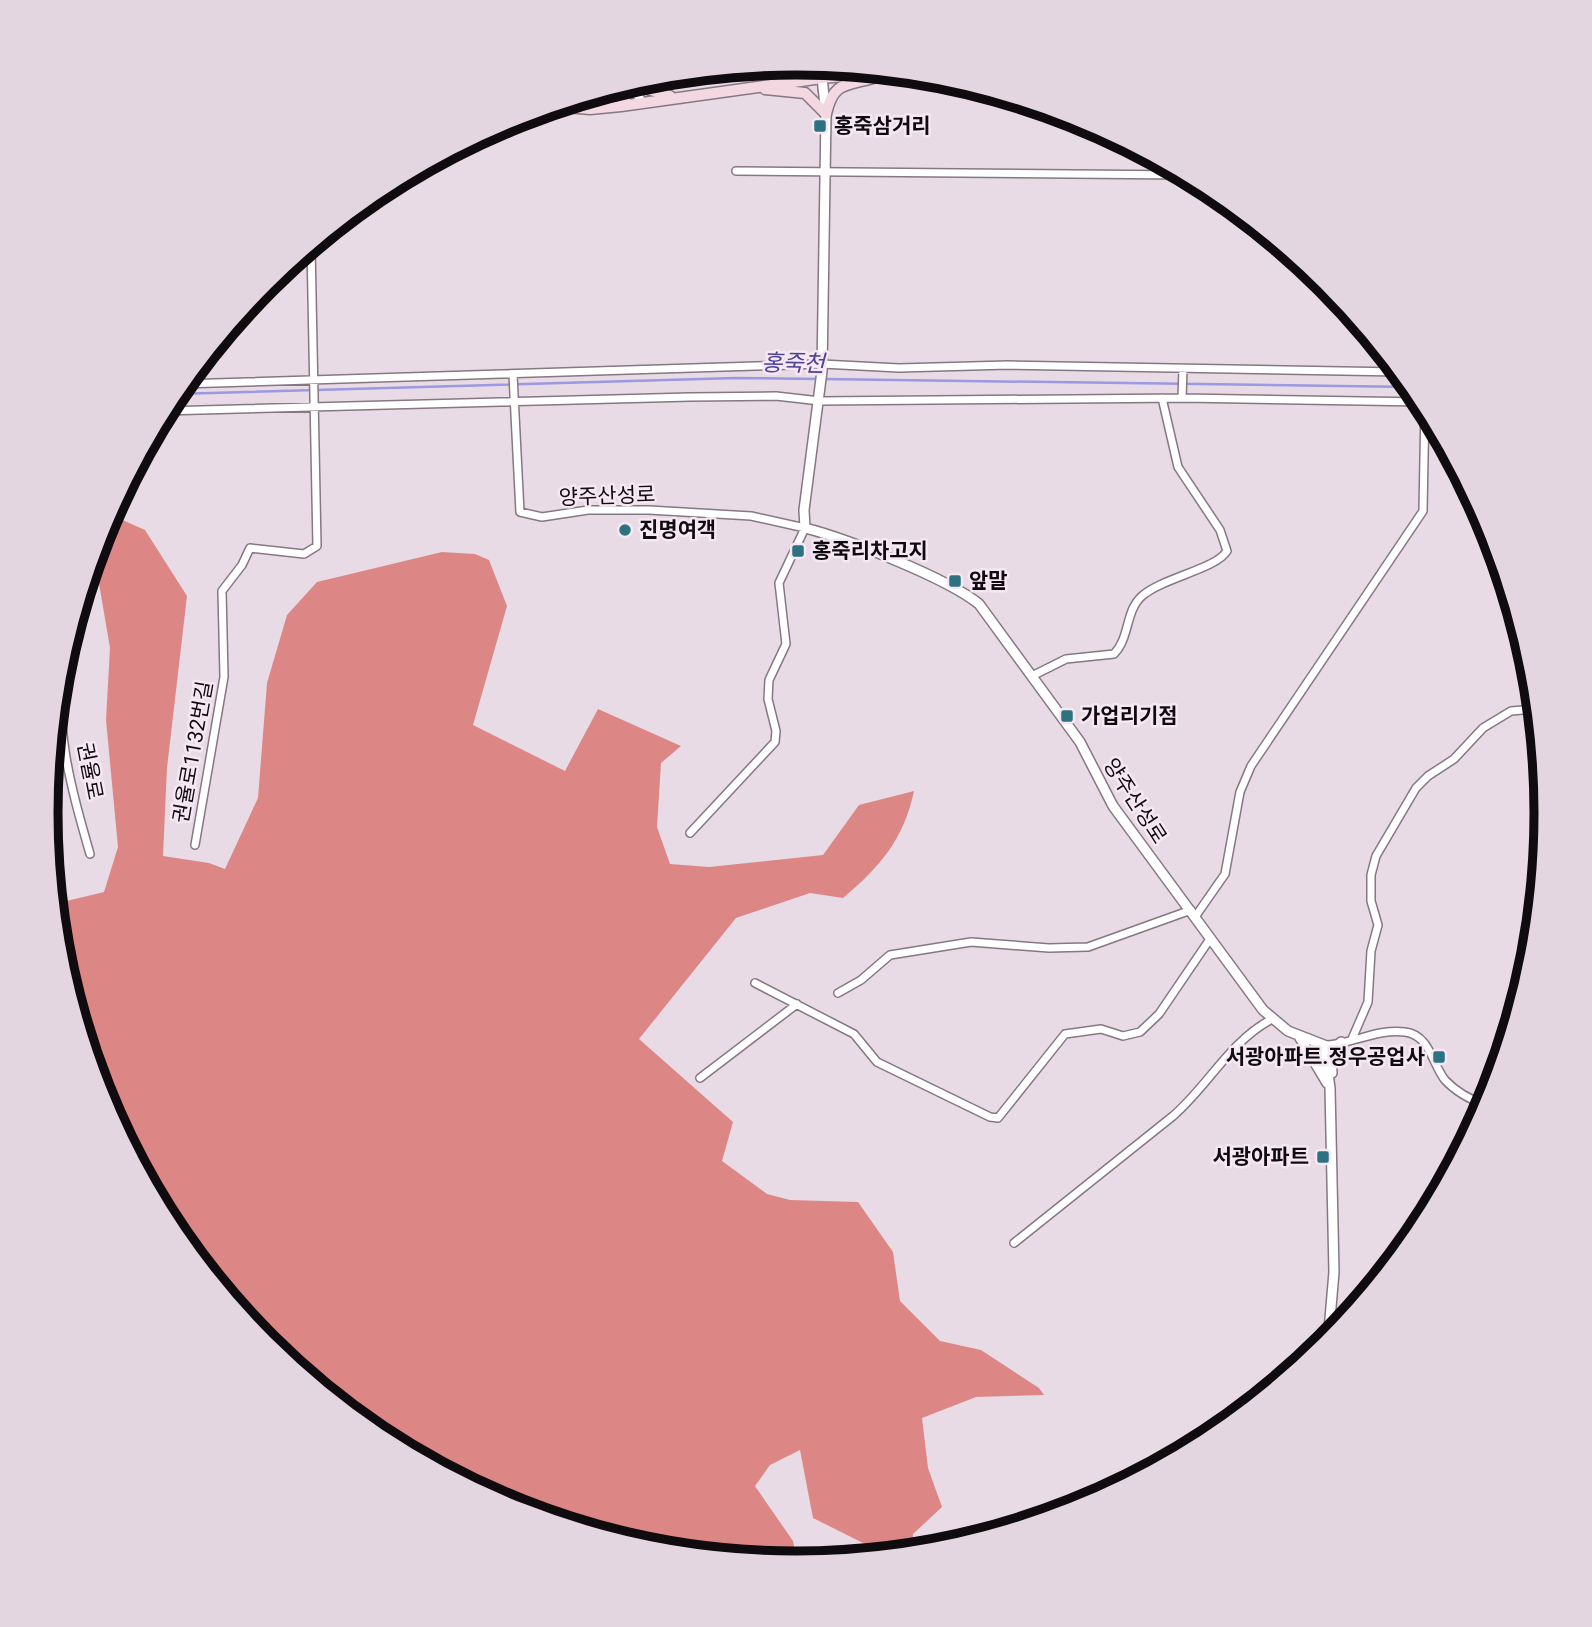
<svg xmlns="http://www.w3.org/2000/svg" width="1592" height="1627" viewBox="0 0 1592 1627" font-family="Roboto,'Noto Sans KR',sans-serif">
  <rect width="100%" height="100%" fill="#e9dbe6"/>
  <path fill="#dc8786" d="M109,514L145,530L187,596L167,768L163,856L209,863L225,869L258,798L267,683L287,615L317,582L442,552L475,554L489,560L507,606L473,725L565,771L598,709L681,746L661,763L657,827L670,864L709,867L823,855L859,805L914,791C904,839 880,867 843,898L810,893L736,918L639,1039L733,1122L722,1161L767,1194L790,1200L858,1202L893,1252L900,1301L940,1341L981,1350L1039,1388L1044,1395L976,1397L922,1418L928,1468L942,1507L913,1534L912,1553L887,1555L813,1518L800,1450L770,1465L755,1486L793,1541L798,1564L649,1549L508,1507L379,1437L265,1344L172,1230L102,1100L60,960L54,904L104,892L118,847L106,720L110,648L94,554Z"/>
  <g fill="none" stroke-linecap="round" stroke-linejoin="round">
    <path stroke="#9b99e1" stroke-width="2.5" d="M824,379L1412,387
      M174,394L736,378L818,379"/>
    <defs>
      <path id="minor" d="M736,171L1186,175
        M513,375L520,512L542,517L588,510H649L751,516L805,528L779,583L786,644L769,680L768,699L776,731L775,742L690,833
        M182,384L822,364L899,368L1008,365L1400,372
        M1182,398L1183,369
        M164,411L690,397L776,396L820,401L1183,398L1423,402
        M65,652C53,725 70,784 90,854
        M1032,676L1066,659L1114,654C1130,638 1125,611 1142,596C1162,578 1216,569 1227,551L1220,530L1178,467L1162,398
        M46,812L54,875
        M195,845L224,677L222,591L242,565L250,548L304,554L317,546L311,246
        M1195,917L1225,874L1240,792L1251,766L1423,511L1425,405
        M755,983L854,1034L877,1062L990,1117L998,1118L1065,1034L1101,1029L1123,1036L1140,1032L1159,1014L1210,939
        M838,993L861,980L890,955L971,942L1049,948L1088,947L1191,910
        M1352,1039L1368,1002L1371,951L1378,925L1371,901V875L1376,856L1416,788L1428,776L1454,759L1483,728L1511,711L1536,709
        M1324,1045C1351,1045 1377,1028 1405,1032C1430,1035 1432,1064 1445,1080C1457,1093 1471,1100 1487,1106
        M700,1078L797,1004
        M1014,1243L1173,1116C1208,1086 1230,1041 1272,1019"/>
      <path id="tertiary" d="M822,78L826,114L822,371L804,510L805,528C845,538 947,578 979,604L1080,742L1113,806L1263,1010L1288,1031L1324,1045L1330,1088L1334,1272L1328,1342
        M636,82L640,103
        M1300,1038L1327,1083
        M1332,1073L1331,1059L1341,1042"/>
      <path id="secondary" d="M640,80L648,89L670,96
        M765,89L805,93L826,114
        M555,106L590,109L621,106L822,78L888,72
        M621,106L632,83
        M826,114C833,82 845,86 873,78"/>
    </defs>
    <use href="#minor" stroke="#857882" stroke-width="10"/>
    <use href="#tertiary" stroke="#857882" stroke-width="12"/>
    <use href="#secondary" stroke="#857882" stroke-width="13"/>
    <use href="#minor" stroke="#fff" stroke-width="7"/>
    <use href="#tertiary" stroke="#fff" stroke-width="9"/>
    <use href="#secondary" stroke="#f3d8e2" stroke-width="10"/>
  </g>
  <g fill="#2c7280" stroke="#f6e8f3" stroke-width="2.5">
    <rect x="813" y="119" width="14" height="14" rx="3.5"/>
    <circle cx="625" cy="530" r="7"/>
    <rect x="791" y="544" width="14" height="14" rx="3.5"/>
    <rect x="948" y="574" width="14" height="14" rx="3.5"/>
    <rect x="1060" y="709" width="14" height="14" rx="3.5"/>
    <rect x="1432" y="1050" width="14" height="14" rx="3.5"/>
    <rect x="1316" y="1150" width="14" height="14" rx="3.5"/>
  </g>
  <g text-anchor="middle" stroke-width="5" stroke-linejoin="round" paint-order="stroke">
    <g font-size="21" font-weight="bold" fill="#0f0b0e" stroke="#f6e8f3" text-anchor="start">
      <text x="834" y="133">홍죽삼거리</text>
      <text x="639" y="537">진명여객</text>
      <text x="812" y="558">홍죽리차고지</text>
      <text x="969" y="588">앞말</text>
      <text x="1081" y="723">가업리기점</text>
      <text x="1425" y="1064" text-anchor="end">서광아파트.정우공업사</text>
      <text x="1309" y="1164" text-anchor="end">서광아파트</text>
    </g>
    <g font-size="21" fill="#0f0b0e" stroke="#f6e8f3">
      <text transform="translate(607 496) rotate(-2)" y="7">양주산성로</text>
      <text transform="translate(193 752) rotate(-80)" y="7">권율로1132번길</text>
      <text transform="translate(90 771) rotate(79)" y="7">권율로</text>
      <text transform="translate(1135 801) rotate(57)" y="7">양주산성로</text>
    </g>
    <g font-size="23" font-style="italic" fill="#4d4398" stroke="#f6e8f3">
      <text transform="translate(793 363) rotate(1)" y="8">홍죽천</text>
    </g>
  </g>
  <path d="M0 0H1592V1627H0ZM58 813a738 738 0 1 1 1476 0a738 738 0 1 1-1476 0Z" fill="#e4d6e1" fill-rule="evenodd"/>
  <path fill="none" stroke="#0f0b0e" stroke-width="9" d="M58 813a738 738 0 1 1 1476 0a738 738 0 1 1-1476 0Z"/>
</svg>
